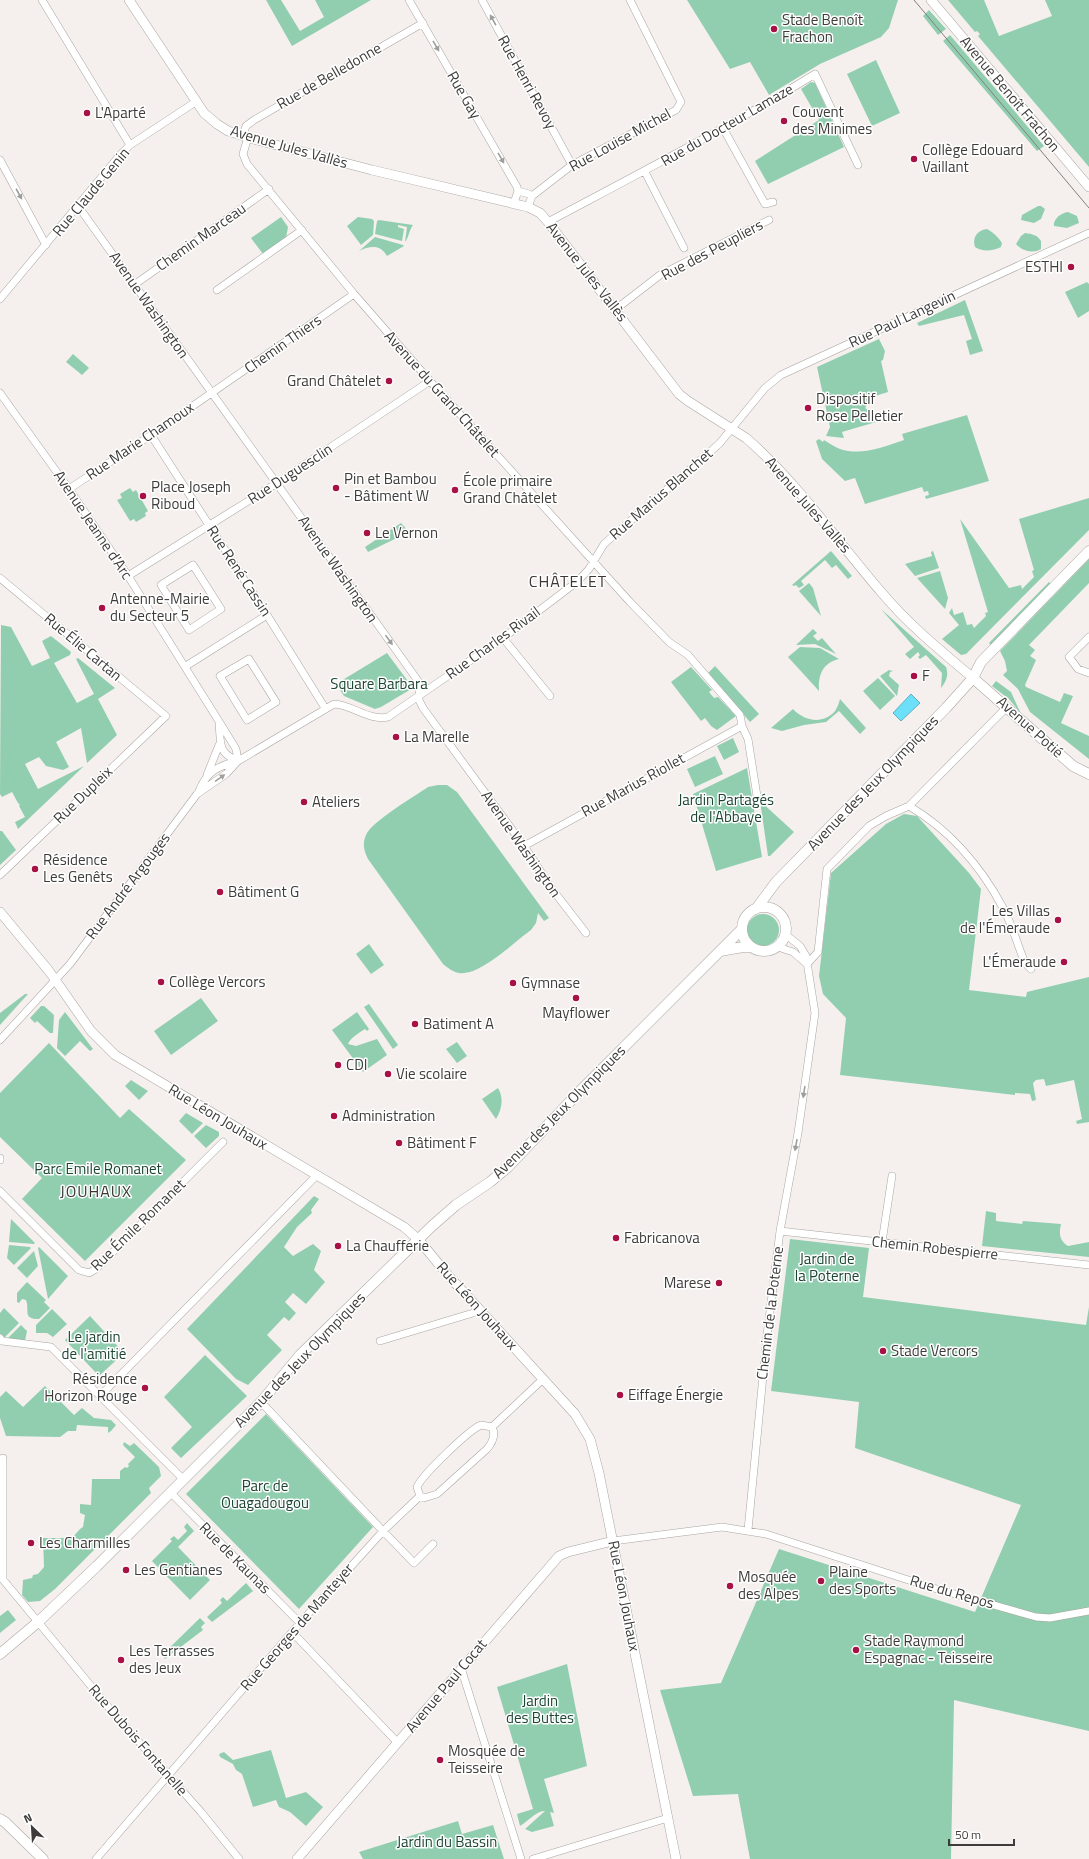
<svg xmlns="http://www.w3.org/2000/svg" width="1089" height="1859" viewBox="0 0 1089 1859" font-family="'Titillium Web',sans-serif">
  <rect width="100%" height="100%" fill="#f5f0ed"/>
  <path fill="#91ceb0" d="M266,0H281L300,31L324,17L315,0H371L292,46Z
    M687,0H898L889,28L881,37L820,64L769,95L750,62L730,69Z
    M948,0H984L999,36L1052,16L1045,0H1089V167L978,36L980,34L977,31L975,32Z
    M929,10L946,29L938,35L923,16Z
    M950,35L1044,146L1037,151L943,41Z
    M876,60L900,113L872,126L847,74Z
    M811,82L815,83L844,147L768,184L755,161L819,120L801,89Z
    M1038,206H1041L1045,209L1041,219L1034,223L1021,220L1022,215Z
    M1068,212L1077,216L1079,223L1067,228L1054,226C1053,219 1061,213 1068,212Z
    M281,217L288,227L286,238L263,254L251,238Z
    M358,217L372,219L374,221L373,235L361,245L347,226Z
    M379,220L413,225C409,230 409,237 405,242L407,227L398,225V227L404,229L402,241L375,234L377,221Z
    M987,229C994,233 998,237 1002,243L1001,247C993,251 982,252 975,247C972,238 977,230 987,229Z
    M1025,233C1033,234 1037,235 1041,241V249C1033,254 1022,251 1016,244L1021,236Z
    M375,237L403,245L404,246L387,256C380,244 370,246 359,251Z
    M1087,282L1089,284V311L1078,318L1065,292Z
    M965,300L983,351L970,355L966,341L972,339L964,315L919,326L917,323Z
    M879,339L885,351L883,360L881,361L888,392L872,397L865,408L873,413L876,422L842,432L844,438L826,436L830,427L817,367Z
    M73,354L89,368L82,375L66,362Z
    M967,415L989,481L926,499L925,496L929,495L928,491L924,492L922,487L865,504L855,478L845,481L822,459L816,441L819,439L823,442L824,440C829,443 835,447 840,449C862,456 883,447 904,440L902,434Z
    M130,488L133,492L136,490L148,511L145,513L146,516L136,522L134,519L130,521L117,500L122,498L120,494Z
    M1089,498V530L966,654L961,655L942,639L959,625L949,613L952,608L954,615L963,612L967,625L972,624L974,628L986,616L985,613L988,612L960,519L1009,588L1021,585L1022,589L1034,577L1032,571L1034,570L1019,519Z
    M401,523L409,532L368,552L365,547Z
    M831,551L852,576L848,579L836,565L832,568L825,560L801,581L804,585L799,588L796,585L794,586L792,585Z
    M933,551L939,568L915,576L905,564L932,556L931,552Z
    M1089,559V583L1029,645L1035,650L1030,656L1036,660L1025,685L1026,687L1060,702L1064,693L1073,696L1061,723L1089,736V759L1030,712L1018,689L1003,675L1007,671L1005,661L1000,651Z
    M940,571L948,598L945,609L917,578Z
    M1049,582L1052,585L992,646L989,643Z
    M809,583L813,588L821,616L799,591Z
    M881,609L946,667C949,676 946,681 941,688L942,673L926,655L920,659L918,657L920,655L918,652L910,659L905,654L914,647Z
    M1,625L11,627L32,666L50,658L42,641L51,636L71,652L70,655L54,663L77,703L94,694L76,659L78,658L115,688L98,699L117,735L87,763L81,728L56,742L69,767L63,770L46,766L39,757L25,764L38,789L84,766L18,829L15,822L25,817L19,806L20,805L18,803L12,792L2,797L0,794Z
    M813,629L817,633L813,636L818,641L822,638L836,654L815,644L796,645Z
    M800,647L820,648L839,659C822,663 818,676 819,691L788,657Z
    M387,653L413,688L381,707L375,709L344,696L336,684Z
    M715,666L759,714L750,722L708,673Z
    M691,667L712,690L709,692L714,698L718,697L736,716L717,730L711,726L705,718L701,721L671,682Z
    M889,670L893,671L890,672L889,676L899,685L897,696L880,676Z
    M878,678L895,696L880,710L863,691Z
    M996,681L1011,692L1021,714L1009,699L992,686Z
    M840,699L866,728L860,734L839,711L826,722L804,725L782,731L771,728L793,709C804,721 823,725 835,711C837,708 839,703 840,699Z
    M733,738L739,752L724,760L717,746Z
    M715,756L723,774L695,787L687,769Z
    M747,768L762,857L716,871L693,794Z
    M438,785H447L457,792L549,918L544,921L538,913L536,923L531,930C514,942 480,976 459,973C453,972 448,968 443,964L368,859C364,851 362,844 366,835C371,822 415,796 428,787Z
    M760,801L794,832L770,856H768Z
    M904,814L917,816L969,873L981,889L969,990L1026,997L1027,992L1089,977V1122L1077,1124L1076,1121L1082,1119L1074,1080L1046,1086L1044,1079L1036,1080L1033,1083L1036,1100L1032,1101L1030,1094L1015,1093V1095L840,1075L846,1018L823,994L819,976L831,873L886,824Z
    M0,831H2L16,850L0,865Z
    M747 930a16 16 0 1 1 32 0a16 16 0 1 1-32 0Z
    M369,944L384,965L371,974L356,954Z
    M25,994H28L0,1025V1013Z
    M201,998L218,1021L171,1055L154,1031Z
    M369,1004L398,1045L393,1049L364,1007Z
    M41,1006H44L54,1015L53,1033H50L37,1021L35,1023L30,1018Z
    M65,1012L93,1049L90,1051L80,1041L65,1056L57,1048L59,1020Z
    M357,1012L369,1029L367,1031L365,1029C359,1033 351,1037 348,1044L356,1046L377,1039L387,1055L363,1072L332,1030Z
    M457,1042L467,1056L457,1063L446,1049Z
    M49,1043L120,1118L129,1109L186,1160L85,1261L22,1199L42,1178L0,1137V1093Z
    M131,1080L148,1091L139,1100L125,1086Z
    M498,1088C504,1098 502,1109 496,1119L482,1099Z
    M186,1113L203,1123L192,1134L179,1121Z
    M206,1125L219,1132V1136L206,1148L194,1136Z
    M314,1196L319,1199L311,1210L312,1213L297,1227L284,1247L293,1256L313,1244L321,1251L314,1270L325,1282L306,1304L293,1293L285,1302L296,1313L289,1321L284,1317L267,1335L282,1350L248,1385L236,1379L187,1329Z
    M986,1211L996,1213V1221L1022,1224L1023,1221L1061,1224C1059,1234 1059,1240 1068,1246L1089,1242V1257L982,1246Z
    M11,1219L35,1243L34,1244L9,1242Z
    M790,1239L869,1248L863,1297L1086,1325L1089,1307V1731L954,1700L951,1859H750L738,1794L693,1796L660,1690L721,1683L779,1549L975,1612L1021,1505L855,1448L859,1402L771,1391Z
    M9,1245L30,1247L31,1248L14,1265L7,1258Z
    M39,1247L68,1276L48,1299L38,1248Z
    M34,1251L38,1266L27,1278L17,1268Z
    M27,1282L46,1300L44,1302L50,1308L39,1319C22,1319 30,1311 26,1300L22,1299L19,1303L17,1302V1293Z
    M4,1308L19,1323L3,1339L0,1335V1313Z
    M52,1309L67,1324L53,1337L47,1333H36V1325Z
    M90,1316L124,1353L99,1376L65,1340Z
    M21,1325L27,1331L25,1341L6,1340Z
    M205,1355L247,1396L181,1458L171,1448L192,1427L164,1397Z
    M45,1386L74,1415L82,1408L94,1418L111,1420L116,1425L111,1431L108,1433V1427L77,1425L76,1431H68L60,1437L6,1436L0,1418V1397L6,1391L23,1407Z
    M266,1414L373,1527L299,1609L186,1494Z
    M124,1442L130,1446L134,1443L159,1467L161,1476L149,1488L151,1493L55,1589L40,1601L28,1602L22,1595L23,1580L32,1578L33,1575L38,1574L44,1567L43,1538H72L80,1529L83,1527L85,1515L80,1513V1504L91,1505L92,1479H120V1471L125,1467L127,1468L129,1466L128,1464L135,1457L123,1445Z
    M187,1523L194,1531L178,1547L210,1580L190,1600L152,1561L172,1541L170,1539L174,1536L178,1540L187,1531L184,1527Z
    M246,1583L253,1591L212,1622L207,1617L222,1603L220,1600L223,1597L227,1601Z
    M8,1610L16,1620L0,1633V1616Z
    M200,1618L205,1623L201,1627L203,1630L165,1659L162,1655Z
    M567,1664L587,1766L544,1779L554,1813L550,1812L554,1826L532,1832L525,1829L545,1811C537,1810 526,1823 520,1826L517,1814L533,1809L497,1687Z
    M271,1750L286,1798L306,1792L323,1807L306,1826L290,1812L279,1807L276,1800L253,1807L242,1774L236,1770L233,1764L220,1757L219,1754L224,1752L233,1760Z
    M458,1821L462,1834L493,1825L504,1859H363L359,1852Z"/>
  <path fill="#6ce0f9" stroke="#5eafc0" d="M911,694L920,703L901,721L893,713Z"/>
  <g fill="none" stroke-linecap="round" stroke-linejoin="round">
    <defs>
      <path id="minor" d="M42,0L130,145
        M409,0L517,187L518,191L514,203
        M482,0L572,165
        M723,128L765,204L773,202
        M243,135L246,126L254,120L423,23
        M248,137L243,154L247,164L354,294L430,381L630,602L669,642L688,655L740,715L742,726L748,739L757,796
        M0,160L46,245
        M645,172L684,248
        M518,191L529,194L532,196
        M78,206L421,685L418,698L423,708L524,846L552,889L586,933
        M528,207L532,196L572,165L676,110L681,102L630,0
        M548,222C638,174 729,127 815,74L858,165
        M134,285L269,189
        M217,290L302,230
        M0,299L120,155L130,145L197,101
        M616,309L660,275L769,220
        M0,393L69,489L128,576L225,731L236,749L238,761
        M151,435L267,615L325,708
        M69,489L151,435L354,294
        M193,565L221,609L189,630L161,585Z
        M128,576L277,483L430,381
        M0,578L166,716L0,875
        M1089,637L1069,657L1078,669L1089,673
        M503,638L550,696
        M249,659L276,702L247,720L220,676Z
        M186,666L267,615
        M219,723C221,742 217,753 238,761
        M207,775L219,745
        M199,791C207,771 218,766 238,761
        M909,806C948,829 980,865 1002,906C1012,923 1017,944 1025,963L1031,969
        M524,846L742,726
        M778,947L793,952L807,964
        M807,964L818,952L827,869L869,826L886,816L909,806L1007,707
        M0,1040L70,964L197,794L226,774L238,761L334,704C353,705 368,721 388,717L503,638L578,581L589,569L604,544L719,444L765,388L781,375L1089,233
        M0,1158V1160
        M0,1191L79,1270L89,1273L96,1269L223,1142
        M780,1231L1089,1265
        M882,1242L892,1176
        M0,1338L2,1341L51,1347L183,1479
        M380,1341L473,1313L478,1308
        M101,1395L317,1175
        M481,1425L492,1427C496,1435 493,1442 487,1449L437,1494L424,1498L420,1496L417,1487C422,1475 469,1430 481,1425Z
        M492,1427L543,1379
        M170,1492L300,1623
        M420,1496L383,1531L414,1563L433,1544
        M748,1530L767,1335L780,1231L798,1133L815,1013L806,956L800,946L785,934
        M613,1541L722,1527L766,1534L930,1587L1036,1617L1050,1618L1089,1611
        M0,1576L110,1709L201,1812L239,1859
        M3,1579V1458
        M292,1632L398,1743
        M461,1668L521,1859
        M96,1859L292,1632L383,1531L261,1402
        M533,1859L668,1818"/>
      <path id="tertiary" d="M129,0L204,113L217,124L228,131L257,140L372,170L528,207L540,213L548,222L679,394L688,401L746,438C798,483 837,541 882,593C909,625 941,651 973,678
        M931,0L1089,187
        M0,912L49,971L91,1031L115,1055L404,1227L419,1240L446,1273L575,1414L590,1439L599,1473L676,1859
        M297,1859L559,1556L568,1552L613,1541"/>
      <path id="secondary" d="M973,678L1073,766L1089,774
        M742 929a22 22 0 1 1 44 0a22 22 0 1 1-44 0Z
        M756,909L776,882L946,708L973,678L981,662L1089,551
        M720,951L743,947H751
        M0,1654L38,1622L97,1566L261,1402L300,1355L432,1226L456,1205L490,1182L508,1167L580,1091L742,929
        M0,1819L5,1822L43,1859"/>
    </defs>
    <use href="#minor" stroke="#a9a5a1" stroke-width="8"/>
    <use href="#tertiary" stroke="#a9a5a1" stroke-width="10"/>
    <use href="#secondary" stroke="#a9a5a1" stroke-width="11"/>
    <use href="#minor" stroke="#fff" stroke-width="7"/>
    <use href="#tertiary" stroke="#fff" stroke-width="9"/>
    <use href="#secondary" stroke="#fff" stroke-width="10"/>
    <path stroke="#827f7d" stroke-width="1" d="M914,0L1089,208"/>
  </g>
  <defs><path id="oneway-solid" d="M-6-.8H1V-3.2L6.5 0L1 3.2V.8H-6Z"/></defs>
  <g fill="#9e9e9d">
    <use href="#oneway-solid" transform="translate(493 20) rotate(-119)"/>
    <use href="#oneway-solid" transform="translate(436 46) rotate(60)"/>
    <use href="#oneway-solid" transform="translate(501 158) rotate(60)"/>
    <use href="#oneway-solid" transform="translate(19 194) rotate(61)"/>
    <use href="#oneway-solid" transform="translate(389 640) rotate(54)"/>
    <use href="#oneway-solid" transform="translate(220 778) rotate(-35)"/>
    <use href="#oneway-solid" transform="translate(804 1092) rotate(99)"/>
    <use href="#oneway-solid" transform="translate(796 1145) rotate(100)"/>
  </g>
  <g fill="#a71145" stroke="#fff" stroke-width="1.5">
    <circle cx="774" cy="29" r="4"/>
    <circle cx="87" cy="113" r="4"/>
    <circle cx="784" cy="121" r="4"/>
    <circle cx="914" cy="159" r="4"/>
    <circle cx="1071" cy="267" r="4"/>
    <circle cx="389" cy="381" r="4"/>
    <circle cx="808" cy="408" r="4"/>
    <circle cx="336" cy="488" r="4"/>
    <circle cx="455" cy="490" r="4"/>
    <circle cx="143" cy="496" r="4"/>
    <circle cx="367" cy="533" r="4"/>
    <circle cx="102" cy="608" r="4"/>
    <circle cx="914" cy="676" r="4"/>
    <circle cx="396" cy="737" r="4"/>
    <circle cx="304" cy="802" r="4"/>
    <circle cx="35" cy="869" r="4"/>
    <circle cx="220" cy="892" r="4"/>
    <circle cx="1058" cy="920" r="4"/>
    <circle cx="1064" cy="962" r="4"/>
    <circle cx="161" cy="982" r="4"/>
    <circle cx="513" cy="983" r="4"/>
    <circle cx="576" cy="998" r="4"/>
    <circle cx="415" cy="1024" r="4"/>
    <circle cx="338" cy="1065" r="4"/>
    <circle cx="388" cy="1074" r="4"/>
    <circle cx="334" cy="1116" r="4"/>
    <circle cx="399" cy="1143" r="4"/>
    <circle cx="616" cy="1238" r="4"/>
    <circle cx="338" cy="1246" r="4"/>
    <circle cx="719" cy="1283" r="4"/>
    <circle cx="883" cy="1351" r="4"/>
    <circle cx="145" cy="1388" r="4"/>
    <circle cx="620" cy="1395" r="4"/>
    <circle cx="31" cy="1543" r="4"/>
    <circle cx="126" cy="1570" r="4"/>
    <circle cx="821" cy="1581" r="4"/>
    <circle cx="730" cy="1586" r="4"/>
    <circle cx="856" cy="1650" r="4"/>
    <circle cx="121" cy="1660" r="4"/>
    <circle cx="440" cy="1760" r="4"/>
  </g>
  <g text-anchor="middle" stroke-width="3" stroke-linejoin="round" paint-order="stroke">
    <g font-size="15" fill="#3e3c3b" stroke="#fff" text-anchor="start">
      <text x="782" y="25">Stade Benoît<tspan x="782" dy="17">Frachon</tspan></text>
      <text x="792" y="117">Couvent<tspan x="792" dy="17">des Minimes</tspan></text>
      <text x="95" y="118">L'Aparté</text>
      <text x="922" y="155">Collège Edouard<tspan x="922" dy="17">Vaillant</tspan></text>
      <text x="1063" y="272" text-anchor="end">ESTHI</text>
      <text x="381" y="386" text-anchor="end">Grand Châtelet</text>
      <text x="816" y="404">Dispositif<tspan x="816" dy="17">Rose Pelletier</tspan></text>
      <text x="344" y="484">Pin et Bambou<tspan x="344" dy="17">- Bâtiment W</tspan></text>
      <text x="463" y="486">École primaire<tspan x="463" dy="17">Grand Châtelet</tspan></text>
      <text x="151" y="492">Place Joseph<tspan x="151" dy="17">Riboud</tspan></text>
      <text x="375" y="538">Le Vernon</text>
      <text x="110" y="604">Antenne-Mairie<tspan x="110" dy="17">du Secteur 5</tspan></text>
      <text x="922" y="681">F</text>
      <text x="404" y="742">La Marelle</text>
      <text x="312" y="807">Ateliers</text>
      <text x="43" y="865">Résidence<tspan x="43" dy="17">Les Genêts</tspan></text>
      <text x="228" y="897">Bâtiment G</text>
      <text x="1050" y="916" text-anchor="end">Les Villas<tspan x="1050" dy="17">de l'Émeraude</tspan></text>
      <text x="1056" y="967" text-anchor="end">L'Émeraude</text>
      <text x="169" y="987">Collège Vercors</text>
      <text x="521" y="988">Gymnase</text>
      <text x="576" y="1018" text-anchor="middle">Mayflower</text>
      <text x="423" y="1029">Batiment A</text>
      <text x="346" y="1070">CDI</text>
      <text x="396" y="1079">Vie scolaire</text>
      <text x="342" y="1121">Administration</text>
      <text x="407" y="1148">Bâtiment F</text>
      <text x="624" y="1243">Fabricanova</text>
      <text x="346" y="1251">La Chaufferie</text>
      <text x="711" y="1288" text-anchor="end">Marese</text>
      <text x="891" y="1356">Stade Vercors</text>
      <text x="137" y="1384" text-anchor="end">Résidence<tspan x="137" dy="17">Horizon Rouge</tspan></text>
      <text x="628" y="1400">Eiffage Énergie</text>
      <text x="39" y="1548">Les Charmilles</text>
      <text x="134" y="1575">Les Gentianes</text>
      <text x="829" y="1577">Plaine<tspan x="829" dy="17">des Sports</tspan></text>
      <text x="738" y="1582">Mosquée<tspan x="738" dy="17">des Alpes</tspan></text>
      <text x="864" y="1646">Stade Raymond<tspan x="864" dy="17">Espagnac - Teisseire</tspan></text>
      <text x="129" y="1656">Les Terrasses<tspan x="129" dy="17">des Jeux</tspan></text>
      <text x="448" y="1756">Mosquée de<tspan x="448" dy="17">Teisseire</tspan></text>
    </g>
    <g font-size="15" fill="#3e3c3b" stroke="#fff">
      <text transform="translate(329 76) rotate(-30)" y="5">Rue de Belledonne</text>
      <text transform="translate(527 82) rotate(61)" y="5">Rue Henri Revoy</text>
      <text transform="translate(1010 94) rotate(50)" y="5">Avenue Benoît Frachon</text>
      <text transform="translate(464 95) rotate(60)" y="5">Rue Gay</text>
      <text transform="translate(727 125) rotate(-30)" y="5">Rue du Docteur Lamaze</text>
      <text transform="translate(620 140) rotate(-29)" y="5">Rue Louise Michel</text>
      <text transform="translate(289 147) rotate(16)" y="5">Avenue Jules Vallès</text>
      <text transform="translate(91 192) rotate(-50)" y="5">Rue Claude Genin</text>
      <text transform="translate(201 237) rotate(-35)" y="5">Chemin Marceau</text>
      <text transform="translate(712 250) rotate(-28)" y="5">Rue des Peupliers</text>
      <text transform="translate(587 272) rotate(52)" y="5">Avenue Jules Vallès</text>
      <text transform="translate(149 305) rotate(55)" y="5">Avenue Washington</text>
      <text transform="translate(902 319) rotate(-25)" y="5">Rue Paul Langevin</text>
      <text transform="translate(283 344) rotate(-35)" y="5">Chemin Thiers</text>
      <text transform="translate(442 394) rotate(48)" y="5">Avenue du Grand Châtelet</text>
      <text transform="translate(140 441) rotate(-34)" y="5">Rue Marie Chamoux</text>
      <text transform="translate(290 474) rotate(-33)" y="5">Rue Duguesclin</text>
      <text transform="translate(661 494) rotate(-41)" y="5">Rue Marius Blanchet</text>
      <text transform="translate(808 505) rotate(49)" y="5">Avenue Jules Vallès</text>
      <text transform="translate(93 525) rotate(56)" y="5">Avenue Jeanne d'Arc</text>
      <text transform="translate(338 569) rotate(55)" y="5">Avenue Washington</text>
      <text transform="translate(239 571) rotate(57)" y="5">Rue René Cassin</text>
      <text transform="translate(493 643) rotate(-36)" y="5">Rue Charles Rivail</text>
      <text transform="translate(83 647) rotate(40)" y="5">Rue Élie Cartan</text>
      <text transform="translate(1030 727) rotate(42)" y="5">Avenue Potié</text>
      <text transform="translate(873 783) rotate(-46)" y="5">Avenue des Jeux Olympiques</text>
      <text transform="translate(633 785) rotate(-29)" y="5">Rue Marius Riollet</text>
      <text transform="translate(83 795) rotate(-44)" y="5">Rue Dupleix</text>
      <text transform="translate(521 844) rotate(55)" y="5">Avenue Washington</text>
      <text transform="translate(128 886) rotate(-53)" y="5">Rue André Argouges</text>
      <text transform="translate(559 1112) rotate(-45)" y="5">Avenue des Jeux Olympiques</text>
      <text transform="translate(218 1117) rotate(31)" y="5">Rue Léon Jouhaux</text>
      <text transform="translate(138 1225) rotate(-44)" y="5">Rue Émile Romanet</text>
      <text transform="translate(935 1248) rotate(6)" y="5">Chemin Robespierre</text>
      <text transform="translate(477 1306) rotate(48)" y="5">Rue Léon Jouhaux</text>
      <text transform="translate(770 1313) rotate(-83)" y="5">Chemin de la Poterne</text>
      <text transform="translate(300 1360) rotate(-46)" y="5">Avenue des Jeux Olympiques</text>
      <text transform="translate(235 1558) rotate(45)" y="5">Rue de Kaunas</text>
      <text transform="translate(952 1592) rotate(16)" y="5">Rue du Repos</text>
      <text transform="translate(624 1596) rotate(79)" y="5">Rue Léon Jouhaux</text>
      <text transform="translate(297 1627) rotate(-49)" y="5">Rue Georges de Manteyer</text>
      <text transform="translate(446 1686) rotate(-50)" y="5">Avenue Paul Cocat</text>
      <text transform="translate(138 1740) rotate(49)" y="5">Rue Dubois Fontanelle</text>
    </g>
    <g font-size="15" fill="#1c4533" stroke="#fff">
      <text x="379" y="689">Square Barbara</text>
      <text x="726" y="805">Jardin Partagés<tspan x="726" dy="17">de l'Abbaye</tspan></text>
      <text x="98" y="1174">Parc Emile Romanet</text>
      <text x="827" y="1264">Jardin de<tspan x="827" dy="17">la Poterne</tspan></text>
      <text x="94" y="1342">Le jardin<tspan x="94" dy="17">de l'amitié</tspan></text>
      <text x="265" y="1491">Parc de<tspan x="265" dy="17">Ouagadougou</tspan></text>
      <text x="540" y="1706">Jardin<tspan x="540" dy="17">des Buttes</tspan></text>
      <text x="447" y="1847">Jardin du Bassin</text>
    </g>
    <g font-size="16" letter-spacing="1" fill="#3b3735" stroke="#fff">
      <text x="568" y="587">CHÂTELET</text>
      <text x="96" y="1197">JOUHAUX</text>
    </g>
  </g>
  <g transform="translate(32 1827) rotate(335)" stroke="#ffffff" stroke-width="3" paint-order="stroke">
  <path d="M0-3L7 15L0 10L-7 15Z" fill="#3e3c3b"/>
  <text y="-6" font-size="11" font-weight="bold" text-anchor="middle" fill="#3e3c3b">N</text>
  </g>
  <path d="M949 1839v6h65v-6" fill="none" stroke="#3e3c3b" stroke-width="2"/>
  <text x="955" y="1839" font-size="12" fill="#3e3c3b" stroke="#ffffff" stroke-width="3" paint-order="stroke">50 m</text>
</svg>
